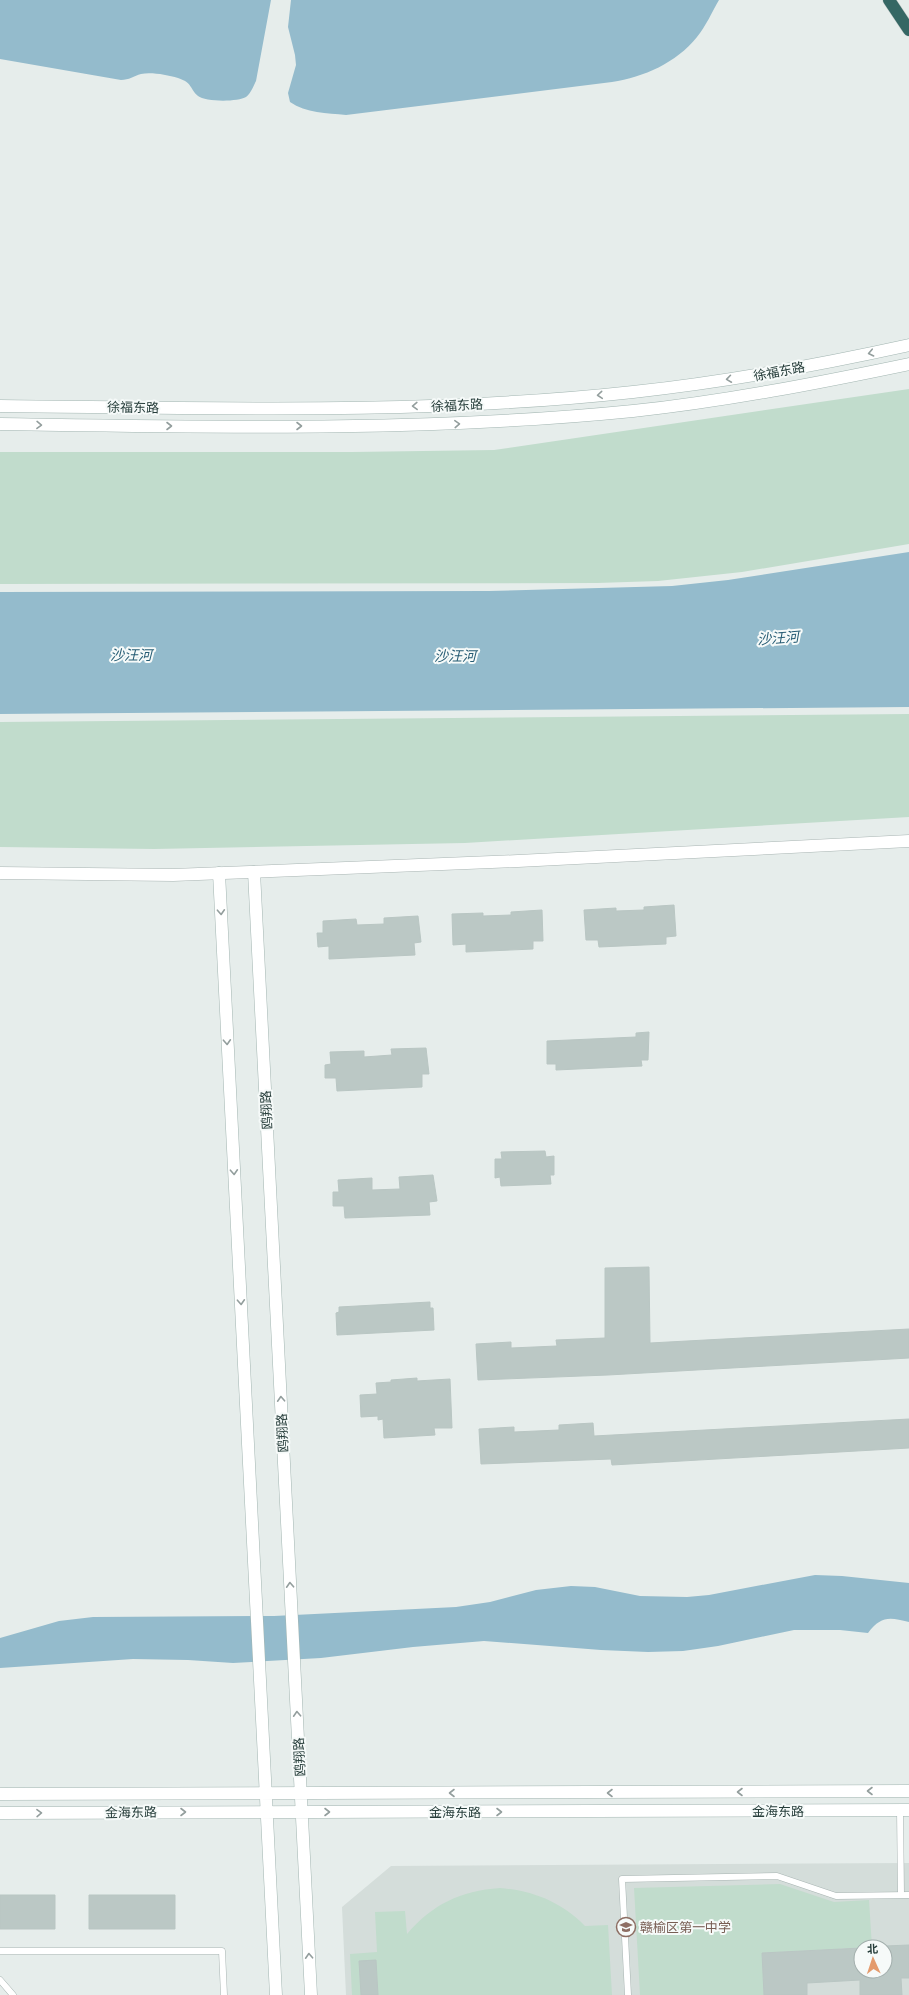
<svg xmlns="http://www.w3.org/2000/svg" width="909" height="1995" viewBox="0 0 909 1995" font-family="'Asap Condensed','Noto Sans SC',sans-serif">
  <rect width="100%" height="100%" fill="#e6edeb"/>
  <path fill="#d4ddda" fill-rule="evenodd" d="M909,1863V1995H346L342,1907L391,1866ZM861,1947H885V1971H861Z"/>
  <path fill="#c1dccc" d="M909,389V544L742,572L658,581L597,583L0,584V452H352L494,450Z
    M909,714V817L465,843L154,849L0,847V722Z
    M780,1884L834,1902L869,1900L872,1947L762,1953L764,1995H640L634,1888Z
    M500,1888C534,1891 561,1902 585,1926L608,1925L612,1995H352L350,1954L377,1952L375,1912L405,1911L407,1934C433,1904 460,1891 500,1888Z"/>
  <path fill="#94bbcc" d="M0,0H271L256,81C253,87 251,93 246,97C238,102 205,102 198,96C189,88 193,83 178,78C167,75 152,72 141,74C134,76 129,80 121,80L0,59Z
    M291,0H719C712,12 706,26 697,37C676,63 644,77 612,82L346,115C327,113 306,113 290,102L288,93L296,65L295,55L288,27Z
    M909,552V707L0,714V592L489,591L672,586L728,580Z
    M815,1575L842,1576L909,1583V1622C889,1617 881,1616 868,1633L840,1630H794L718,1646L683,1651L648,1652L601,1650L484,1641L413,1647L321,1658L233,1663L188,1660L133,1659L0,1668V1638L59,1621L93,1617L274,1616L456,1607L490,1602L536,1590L571,1586L595,1587L640,1596L687,1597L709,1595Z"/>
  <path fill="#bbc8c5" stroke="#b9c6c3" d="M674,905L676,936L666,937V944L599,947L598,940H586L584,910L616,908V911L644,910V907Z
    M542,910L543,941H533V949L466,952V944L453,945L452,914L483,913V916L511,915V912Z
    M418,916L421,942L414,943L415,955L329,959V946L318,947L317,933H323V921L356,919L357,925L384,924V918Z
    M649,1032L648,1060H641L642,1066L556,1070V1064H547V1041L636,1037V1033Z
    M426,1048L429,1074H422V1087L337,1091L336,1078H325V1065L331,1064L330,1052L364,1051V1057L392,1055L391,1049Z
    M545,1151L546,1157L554,1156V1175H550L551,1184L501,1186L500,1177L495,1178V1159H502L501,1152Z
    M433,1175L437,1201L429,1202L430,1215L345,1218L344,1206H333V1192H339L338,1180L372,1178V1190L400,1189L399,1177Z
    M649,1267L650,1343L909,1329V1358L608,1375L478,1380L476,1344L511,1342V1348L557,1346L556,1340L605,1338V1268Z
    M430,1302V1308H433L434,1330L337,1335L336,1313L339,1312V1307Z
    M417,1378V1381L450,1379L452,1428H434L435,1435L384,1438L383,1419L378,1420V1416L361,1417L360,1395L377,1394L376,1383L391,1382V1380Z
    M909,1419V1448L612,1465L611,1459L481,1464L479,1429L514,1427V1432L559,1430V1425L593,1423L594,1436Z
    M0,1895H55V1929H0Z
    M89,1895H175V1929H89Z
    M909,1945V1978H901L902,1995H860V1980L807,1983V1995H764L762,1953L861,1948V1971H885V1946Z
    M376,1960L378,1995H361L359,1961Z"/>
  <g fill="none" stroke-linecap="round" stroke-linejoin="round">
    <defs>
      <path id="lane" d="M900,1810L901,1895
        M0,1951H222L224,1995
        M0,1980L13,1995
        M628,1995L622,1879L777,1876L836,1896L909,1895"/>
      <path id="street" d="M0,873L173,875L518,861L909,841"/>
      <path id="secondary" d="M0,406C211,408 423,415 633,392C726,382 818,365 909,345
        M0,424C211,427 423,432 633,411C726,401 818,383 909,364
        M254,872L311,1995
        M219,873L276,1995
        M0,1794L909,1791
        M0,1813L909,1810"/>
      <path id="highway" d="M889,0L909,30"/>
    </defs>
    <use href="#lane" stroke="#a9b5b3" stroke-width="7"/>
    <use href="#street" stroke="#a9b5b3" stroke-width="13"/>
    <use href="#secondary" stroke="#a2b5b1" stroke-width="13"/>
    <use href="#highway" stroke="#c3c9c8" stroke-width="13"/>
    <use href="#lane" stroke="#fff" stroke-width="6"/>
    <use href="#street" stroke="#fff" stroke-width="12"/>
    <use href="#secondary" stroke="#fff" stroke-width="12"/>
    <use href="#highway" stroke="#356764" stroke-width="12"/>
  </g>
  <defs><path id="oneway-chevron" d="M-2-3.5L2.5 0L-2 3.5" fill="none" stroke-width="1.6" stroke-linecap="round" stroke-linejoin="round"/></defs>
  <g stroke="#939e9d">
    <use href="#oneway-chevron" transform="translate(871 353) rotate(168)"/>
    <use href="#oneway-chevron" transform="translate(729 379) rotate(172)"/>
    <use href="#oneway-chevron" transform="translate(600 395) rotate(175)"/>
    <use href="#oneway-chevron" transform="translate(415 406) rotate(178)"/>
    <use href="#oneway-chevron" transform="translate(457 424) rotate(-3)"/>
    <use href="#oneway-chevron" transform="translate(39 425) rotate(1)"/>
    <use href="#oneway-chevron" transform="translate(169 426)"/>
    <use href="#oneway-chevron" transform="translate(299 426)"/>
    <use href="#oneway-chevron" transform="translate(221 912) rotate(87)"/>
    <use href="#oneway-chevron" transform="translate(227 1042) rotate(87)"/>
    <use href="#oneway-chevron" transform="translate(234 1172) rotate(87)"/>
    <use href="#oneway-chevron" transform="translate(241 1302) rotate(87)"/>
    <use href="#oneway-chevron" transform="translate(281 1399) rotate(-93)"/>
    <use href="#oneway-chevron" transform="translate(290 1585) rotate(-93)"/>
    <use href="#oneway-chevron" transform="translate(297 1714) rotate(-93)"/>
    <use href="#oneway-chevron" transform="translate(870 1791) rotate(180)"/>
    <use href="#oneway-chevron" transform="translate(740 1792) rotate(180)"/>
    <use href="#oneway-chevron" transform="translate(452 1793) rotate(-180)"/>
    <use href="#oneway-chevron" transform="translate(610 1793) rotate(180)"/>
    <use href="#oneway-chevron" transform="translate(183 1812)"/>
    <use href="#oneway-chevron" transform="translate(327 1812)"/>
    <use href="#oneway-chevron" transform="translate(499 1812)"/>
    <use href="#oneway-chevron" transform="translate(39 1813) rotate(-1)"/>
    <use href="#oneway-chevron" transform="translate(309 1956) rotate(-93)"/>
  </g>
  <defs>
    <symbol id="school-ring" viewBox="-11 -11 22 22"><circle r="9.5" fill="#f6faf9" stroke="#8d6e63" stroke-width="1.5"/><path d="M0-5L7-2L0 1L-7-2ZM-4 1L0 2.5L4 1V4Q0 6-4 4Z" fill="#8d6e63"/></symbol>
  </defs>
  <g fill-rule="evenodd">
    <use href="#school-ring" x="615" y="1916" width="22" height="22"/>
  </g>
  <g text-anchor="middle" stroke-width="4" stroke-linejoin="round" paint-order="stroke">
    <g font-size="13" fill="#273e3b" stroke="#f6faf9">
      <text transform="translate(779 371) rotate(-11)" y="5">徐福东路</text>
      <text transform="translate(457 405) rotate(-3)" y="5">徐福东路</text>
      <text transform="translate(133 407) rotate(1)" y="5">徐福东路</text>
      <text transform="translate(266 1110) rotate(-93)" y="5">鸥翔路</text>
      <text transform="translate(282 1433) rotate(-93)" y="5">鸥翔路</text>
      <text transform="translate(299 1757) rotate(-93)" y="5">鸥翔路</text>
      <text x="778" y="1816">金海东路</text>
      <text transform="translate(131 1812) rotate(-1)" y="5">金海东路</text>
      <text x="455" y="1817">金海东路</text>
    </g>
    <g font-size="13" fill="#785e54" stroke="#f6faf9" text-anchor="start">
      <text x="640" y="1932">赣榆区第一中学</text>
    </g>
    <g font-size="14" font-style="italic" fill="#265c74" stroke="#f6faf9">
      <text transform="translate(778 638) rotate(-4)" y="5">沙汪河</text>
      <text x="131" y="660">沙汪河</text>
      <text x="455" y="661">沙汪河</text>
    </g>
  </g>
  <g transform="translate(873 1959) rotate(357)"><circle r="19" fill="#f6faf9" stroke="#a3afad"/>
  <path d="M0-3L7 15L0 10L-7 15Z" fill="#e49b6d"/>
  <text y="-6" font-size="11" font-weight="bold" text-anchor="middle" fill="#273e3b">北</text>
  </g>
</svg>
